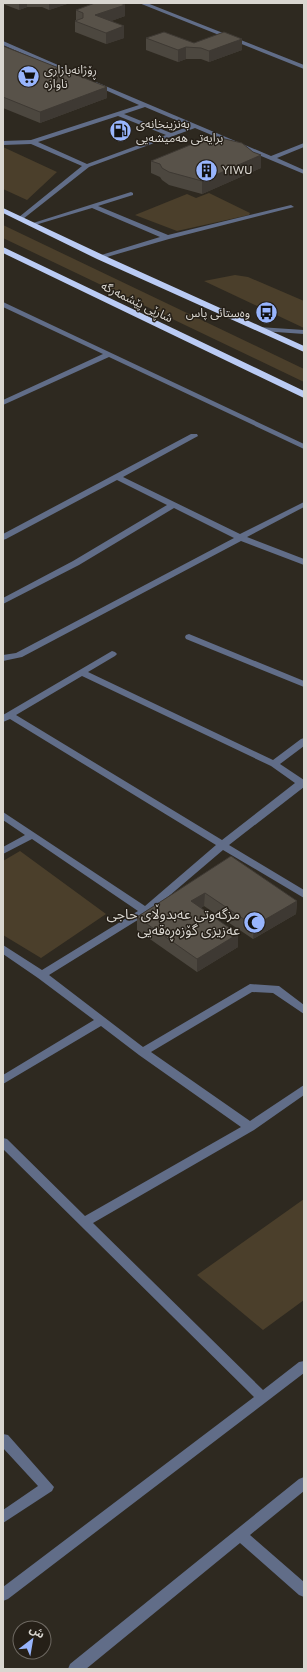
<svg xmlns="http://www.w3.org/2000/svg" width="307" height="1672" viewBox="0 0 307 1672" font-family="'Public Sans','Noto Sans Arabic',sans-serif">
  <rect width="100%" height="100%" fill="#2e2920"/>
  <path fill="#4b3f2b" d="M3,147L57,172L27,200L3,189Z
    M209,193L250,213L249,215L177,231L135,215L187,194L196,198Z
    M3,225L304,369V382L3,238Z
    M235,275L248,277L304,301V328L204,281Z
    M20,851L106,914L41,958L3,935V861Z
    M304,1199V1300L263,1330L197,1275Z"/>
  <g fill="none" stroke-linecap="round" stroke-linejoin="round">
    <path fill="#616d88" fill-rule="evenodd" d="M139,3H147L304,65V69Z
      M3,41L74,72L75,73L70,74L3,45Z
      M96,82L271,156L304,143V147L277,158L304,170V174L195,128L89,167L23,219H19V217L82,166L31,144L3,145V141L31,140L139,105L94,85V83ZM145,107L190,126L171,133L124,114ZM118,116L166,135L87,164L38,142Z
      M131,192L133,193V195L98,206L168,235L291,205L294,207L169,239L100,259L98,258V256L160,237L92,208L35,225L30,224Z
      M3,302L304,444V449L109,357L3,405V400L103,354L3,307Z
      M259,327L304,330V334L262,331L258,329Z
      M191,434H197L198,436L123,477L240,534L304,502V507L247,537L304,559V565L241,541L22,657L3,661V655L16,653L234,538L174,508L79,565L3,604V598L73,561L167,505L117,480L6,539L3,540V534Z
      M189,634L304,681V687L186,639L185,637L186,635Z
      M112,651L115,652L117,654L115,656L88,672L273,760L301,739L304,738V746L280,764L304,780V787L229,845L304,890V898L223,850L149,913L49,975L143,1047L250,984L279,986L304,1005V1014L273,993L252,992L151,1052L250,1121L304,1085V1095L254,1130L93,1223L263,1390L299,1362L304,1361V1373L8,1599L3,1601V1587L254,1397L3,1149V1138L7,1139L85,1216L241,1127L139,1055L101,1026L3,1084V1075L94,1020L38,978L3,954V945L42,970L138,911L32,839L3,854V847L25,835L3,820V812L145,906L216,845L10,719L3,722V715ZM82,676L271,766L295,783L222,840L16,715Z
      M3,1434L8,1435L54,1487L52,1491L3,1523V1510L38,1486L3,1448Z
      M304,1477V1491L250,1535L304,1582V1597L299,1595L240,1543L86,1669H68L70,1664L299,1479Z"/>
    <path fill="#bacbf4" fill-rule="evenodd" d="M3,208L103,255L304,346V352L97,259L3,213Z
      M3,247L304,391V398L3,253Z"/>
  </g>
  <path fill="#4c473f" d="M3,3H70L49,10L42,7H27L19,10L3,4Z
    M125,5V16L111,21L124,38L106,44L75,32V21L76,20V10Z
    M146,38L194,43L242,50L209,62L201,59H186L178,62L146,50Z
    M3,46L107,98L40,123L3,108Z
    M253,152L261,155V168L202,194L169,185L162,180L160,177L151,173V161Z
    M231,856L297,901L296,914L253,939L204,906L201,908L238,947L197,972L137,930V917Z"/>
  <path fill="#3e3933" d="M19,3H27V7L19,10Z
    M49,3H70L49,10Z
    M125,5V16L95,27V15Z
    M124,26V38L106,44V33Z
    M242,39V50L209,62V51Z
    M186,47V59L178,62V50Z
    M107,87V98L40,123V112Z
    M261,155V168L202,194V181Z
    M205,893L204,906L191,914V901Z
    M297,901L296,914L253,939L254,926Z
    M238,934V947L197,972V959Z"/>
  <path fill="#585249" stroke="#3e3933" d="M95,3H120L125,5L95,15L124,26L106,33L75,21L83,18V13L76,10Z
    M164,32L194,43L224,32L242,39L209,51L201,48L186,47L178,50L146,38Z
    M3,46L107,87L40,112L3,97Z
    M212,136L242,143L253,152L261,155L202,181L169,172L162,168L160,164L151,161Z
    M231,856L297,901L254,926L205,893L191,901L238,934L197,959L137,917Z"/>
  <defs>
    <symbol id="supermarket-disc" viewBox="-11 -11 22 22"><circle r="9.5" fill="#98b5fd" stroke="#251f17"/><path d="M-6-5.5h2.5l.6 2H6L4.5 2H-2.5L-4.4-4H-6ZM-1.5 3.2a1.3 1.3 0 1 0 .1 0ZM3 3.2a1.3 1.3 0 1 0 .1 0Z" fill="#111"/></symbol>
    <symbol id="fuel-disc" viewBox="-11 -11 22 22"><circle r="9.5" fill="#98b5fd" stroke="#251f17"/><path d="M-5.5-6h7V0h2V4h1.3V-2.5L3-4.5l.8-.8L6-3V5H2.5V1h-1V6h-7ZM-4.2-4.7v3.2H.2V-4.7Z" fill="#111"/></symbol>
    <symbol id="building-disc" viewBox="-11 -11 22 22"><circle r="9.5" fill="#98b5fd" stroke="#251f17"/><path d="M-4-6H4V6H1V3H-1V6H-4ZM-2.5-4.3h1.7v1.8h-1.7ZM.8-4.3h1.7v1.8H.8ZM-2.5-1h1.7V.8h-1.7ZM.8-1h1.7V.8H.8Z" fill="#111"/></symbol>
    <symbol id="bus-disc" viewBox="-11 -11 22 22"><circle r="9.5" fill="#98b5fd" stroke="#251f17"/><path d="M-5-6H5V4H4V6H2V4H-2V6H-4V4H-5ZM-3.5-4V0h7V-4ZM-3.5 1.2v1.5H-2V1.2ZM2 1.2v1.5H3.5V1.2Z" fill="#111"/></symbol>
    <symbol id="mosque-disc" viewBox="-11 -11 22 22"><circle r="9.5" fill="#98b5fd" stroke="#251f17"/><path d="M3.5-4.9A6 6 0 1 0 3.5 4.9A5 5 0 1 1 3.5-4.9Z" fill="#111"/></symbol>
  </defs>
  <g fill-rule="evenodd">
    <use href="#supermarket-disc" x="16" y="64" width="25" height="25"/>
    <use href="#fuel-disc" x="108" y="118" width="25" height="25"/>
    <use href="#building-disc" x="194" y="158" width="25" height="25"/>
    <use href="#bus-disc" x="254" y="300" width="25" height="25"/>
    <use href="#mosque-disc" x="242" y="910" width="25" height="25"/>
  </g>
  <g text-anchor="middle" stroke-width="3" stroke-linejoin="round" paint-order="stroke">
    <g font-size="12" fill="#d9d6d0" stroke="#251f17" text-anchor="start">
      <text x="44" y="74">ڕۆژانەبازاڕی<tspan x="44" dy="14">ناوازە</tspan></text>
      <text x="136" y="128">بەنزینخانەی<tspan x="136" dy="14">برایەتی هەمیشەیی</tspan></text>
      <text x="222" y="174">YIWU</text>
      <text x="250" y="317" text-anchor="end">وەستانی پاس</text>
    </g>
    <g font-size="12" fill="#d9d6d0" stroke="#251f17">
      <text transform="translate(137 302) rotate(26)" y="4">شاڕێی پێشمەرگە</text>
    </g>
    <g font-size="14" fill="#d9d6d0" stroke="#251f17" text-anchor="end">
      <text x="240" y="919">مزگەوتی عەبدوڵای حاجی<tspan x="240" dy="16">عەزیزی گۆزەڕەقەیی</tspan></text>
    </g>
  </g>
  <rect width="307" height="1672" fill="none" stroke="#d9d6d0" stroke-width="8"/>
  <g transform="translate(32 1640) rotate(31)"><circle r="19" fill="#251f17" stroke="#6d6861"/>
  <path d="M0-3L7 15L0 10L-7 15Z" fill="#98b5fd"/>
  <text y="-6" font-size="11" font-weight="bold" text-anchor="middle" fill="#d9d6d0">ش</text>
  </g>
</svg>
